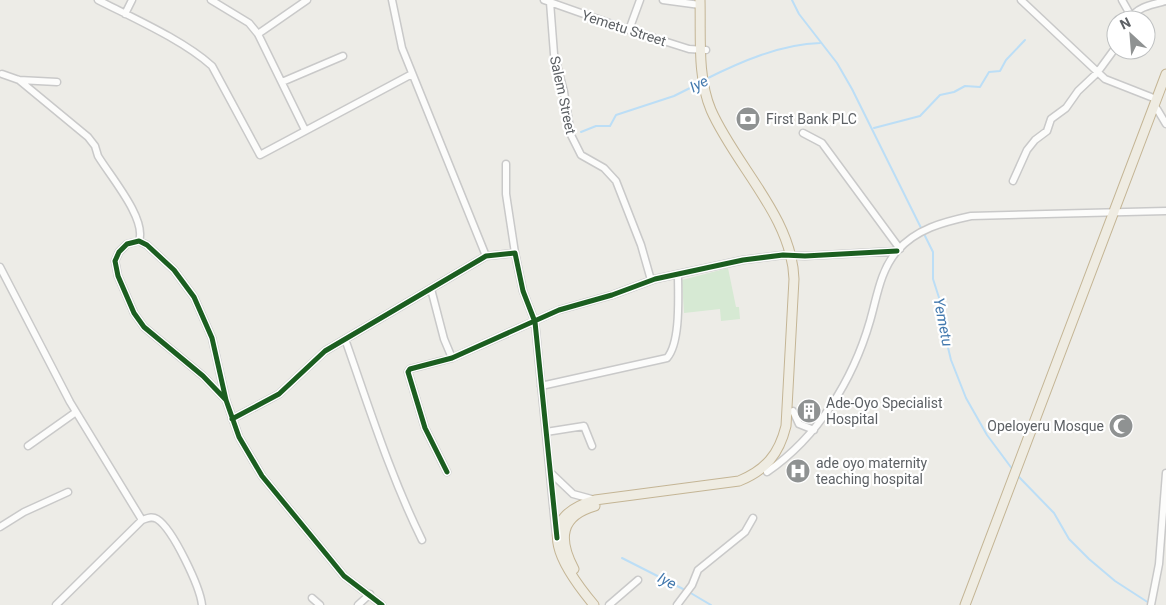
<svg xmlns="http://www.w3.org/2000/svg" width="1166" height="605" viewBox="0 0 1166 605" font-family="Roboto,sans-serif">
  <rect width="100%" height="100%" fill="#edece7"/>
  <path fill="#d6e9d3" d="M728,268L736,307H739L740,319L721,321L720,309L684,313L682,280Z"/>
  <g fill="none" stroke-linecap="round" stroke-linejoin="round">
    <path stroke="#bcdef6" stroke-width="2" d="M792,0L799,14L837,63L852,89L933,252V279L942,307L944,331L951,360L966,398L987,435L1013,470
      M706,79C740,62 781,44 820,43
      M874,128L920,116L940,95L954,92L965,86L980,87L989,72L1000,71L1006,60L1025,40
      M581,132L596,126H610L616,115L674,96L700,83
      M1018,476L1054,513L1069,539L1089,559L1115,581L1149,603
      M622,558L685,590
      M689,592L711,605"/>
    <defs>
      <path id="minor" d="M98,0C133,18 183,40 212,66L260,155L412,74
        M211,0L249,23L258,34L305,130
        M392,0L402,48L486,256
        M544,0L629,30L689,49L706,50
        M663,0L700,5
        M1021,0L1105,79L1156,99
        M1122,0L1131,16
        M550,2L554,54L564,92L571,135L581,155L604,168L616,181L641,245L651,280
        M125,14L132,0
        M1130,20C1135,7 1154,4 1166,1
        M629,30L640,0
        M258,34L307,0
        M2,74L19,80L57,82
        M19,80L88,137L95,146L98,156C110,176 147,219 139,241
        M282,82L343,56
        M1157,109L1166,124
        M803,133L822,143L900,249
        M506,164V194L515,253
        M1013,181L1027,150L1035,140L1047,131L1051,119L1066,108L1078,91L1097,73L1116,47
        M0,267L70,402L142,520
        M431,289L444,339L452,358
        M345,339C369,407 390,475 422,540
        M541,386L667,358C681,342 678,295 678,274
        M226,400L203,376L144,327L134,313L118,276L115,261L119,252L127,244L139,241L147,245L174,270L194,297L212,338L226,400L239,437L262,476L331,560L344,576L382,605
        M793,411L799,424L814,430
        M232,419L279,394L325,351L486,256L515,253L523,291L535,322L556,535
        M546,432L584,426L592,446
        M28,446L76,412
        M447,472L425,428L408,372L410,369L452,358L559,310L612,295L655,279L743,260L783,255L805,256L897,251
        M767,472C818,437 853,380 870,321C877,297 880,271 897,251C916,229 943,222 971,216L1166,211
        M552,474L573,494L595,500
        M0,527L24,512L68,492
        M312,598L320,605
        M56,605L142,520C148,518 152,516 157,519C173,529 200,587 202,605
        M358,605L370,594
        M609,605L638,580
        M677,605L692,585L698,570L745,532L753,518
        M1151,605L1159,564L1166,473"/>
      <path id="highway" d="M574,569C558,539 560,516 595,506
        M594,605C564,569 529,519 595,500L739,481C766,470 779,454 786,426L794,279C792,217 735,165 711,110C697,77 701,35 700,0
        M965,605L1166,74"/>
    </defs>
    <use href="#minor" stroke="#c9c9c9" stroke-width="9"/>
    <use href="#highway" stroke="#c4b595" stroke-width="11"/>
    <use href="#minor" stroke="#fcfcfb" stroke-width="6"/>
    <use href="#highway" stroke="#efece2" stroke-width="9"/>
    <defs>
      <path id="cycleway" d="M226,400L203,376L144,327L134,313L118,276L115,261L119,252L127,244L139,241L147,245L174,270L194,297L212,338L226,400L239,437L262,476L331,560L344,576L382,605
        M232,419L279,394L325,351L486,256L515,253L523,291L535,322L557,538
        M447,472L425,428L408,372L410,369L452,358L559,310L612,295L655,279L743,260L783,255L805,256L897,251"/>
    </defs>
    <use href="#cycleway" stroke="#fff" stroke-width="8"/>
    <use href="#cycleway" stroke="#1b5e20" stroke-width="5"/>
  </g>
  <defs>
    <symbol id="bank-disc" viewBox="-11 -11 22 22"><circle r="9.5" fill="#8f9292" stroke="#fff"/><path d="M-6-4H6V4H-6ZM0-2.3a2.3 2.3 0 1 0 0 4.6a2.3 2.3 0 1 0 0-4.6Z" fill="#fff"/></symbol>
    <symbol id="building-disc" viewBox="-11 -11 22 22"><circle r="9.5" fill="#8f9292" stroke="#fff"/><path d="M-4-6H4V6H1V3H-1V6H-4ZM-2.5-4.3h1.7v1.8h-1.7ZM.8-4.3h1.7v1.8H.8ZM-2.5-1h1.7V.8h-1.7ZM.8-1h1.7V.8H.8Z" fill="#fff"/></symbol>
    <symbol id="mosque-disc" viewBox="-11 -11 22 22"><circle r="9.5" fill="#8f9292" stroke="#fff"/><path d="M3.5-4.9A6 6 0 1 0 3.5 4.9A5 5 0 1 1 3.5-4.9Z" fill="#fff"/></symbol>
    <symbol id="hospital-disc" viewBox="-11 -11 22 22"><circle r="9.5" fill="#8f9292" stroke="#fff"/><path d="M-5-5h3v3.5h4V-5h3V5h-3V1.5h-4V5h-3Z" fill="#fff"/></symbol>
  </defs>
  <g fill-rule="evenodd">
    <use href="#bank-disc" x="734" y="105" width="28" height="28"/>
    <use href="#building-disc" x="795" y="397" width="28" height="28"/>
    <use href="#mosque-disc" x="1107" y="412" width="28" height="28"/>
    <use href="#hospital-disc" x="784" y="457" width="28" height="28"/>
  </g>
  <g text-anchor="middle" stroke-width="4.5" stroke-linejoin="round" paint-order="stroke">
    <g font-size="14" fill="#5d6165" stroke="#fff">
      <text transform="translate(624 28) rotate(18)" y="5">Yemetu Street</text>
      <text transform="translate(563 95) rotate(78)" y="5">Salem Street</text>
    </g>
    <g font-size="14" fill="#5d6165" stroke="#fff" text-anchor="start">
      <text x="766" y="124">First Bank PLC</text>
      <text x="826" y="408">Ade-Oyo Specialist<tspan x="826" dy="16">Hospital</tspan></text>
      <text x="1104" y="431" text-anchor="end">Opeloyeru Mosque</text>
      <text x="816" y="468">ade oyo maternity<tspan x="816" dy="16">teaching hospital</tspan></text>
    </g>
    <g font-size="15" font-style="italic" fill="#4379ae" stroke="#fff">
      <text transform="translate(699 84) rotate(-27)" y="5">Iye</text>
      <text transform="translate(943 322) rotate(79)" y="5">Yemetu</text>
      <text transform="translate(667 581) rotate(28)" y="5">Iye</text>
    </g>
  </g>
  <g transform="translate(1131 35) rotate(334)"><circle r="24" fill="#ffffff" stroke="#bec0c1"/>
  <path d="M0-4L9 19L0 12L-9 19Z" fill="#8f9292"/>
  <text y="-8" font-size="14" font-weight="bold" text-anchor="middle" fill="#5d6165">N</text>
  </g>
</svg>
